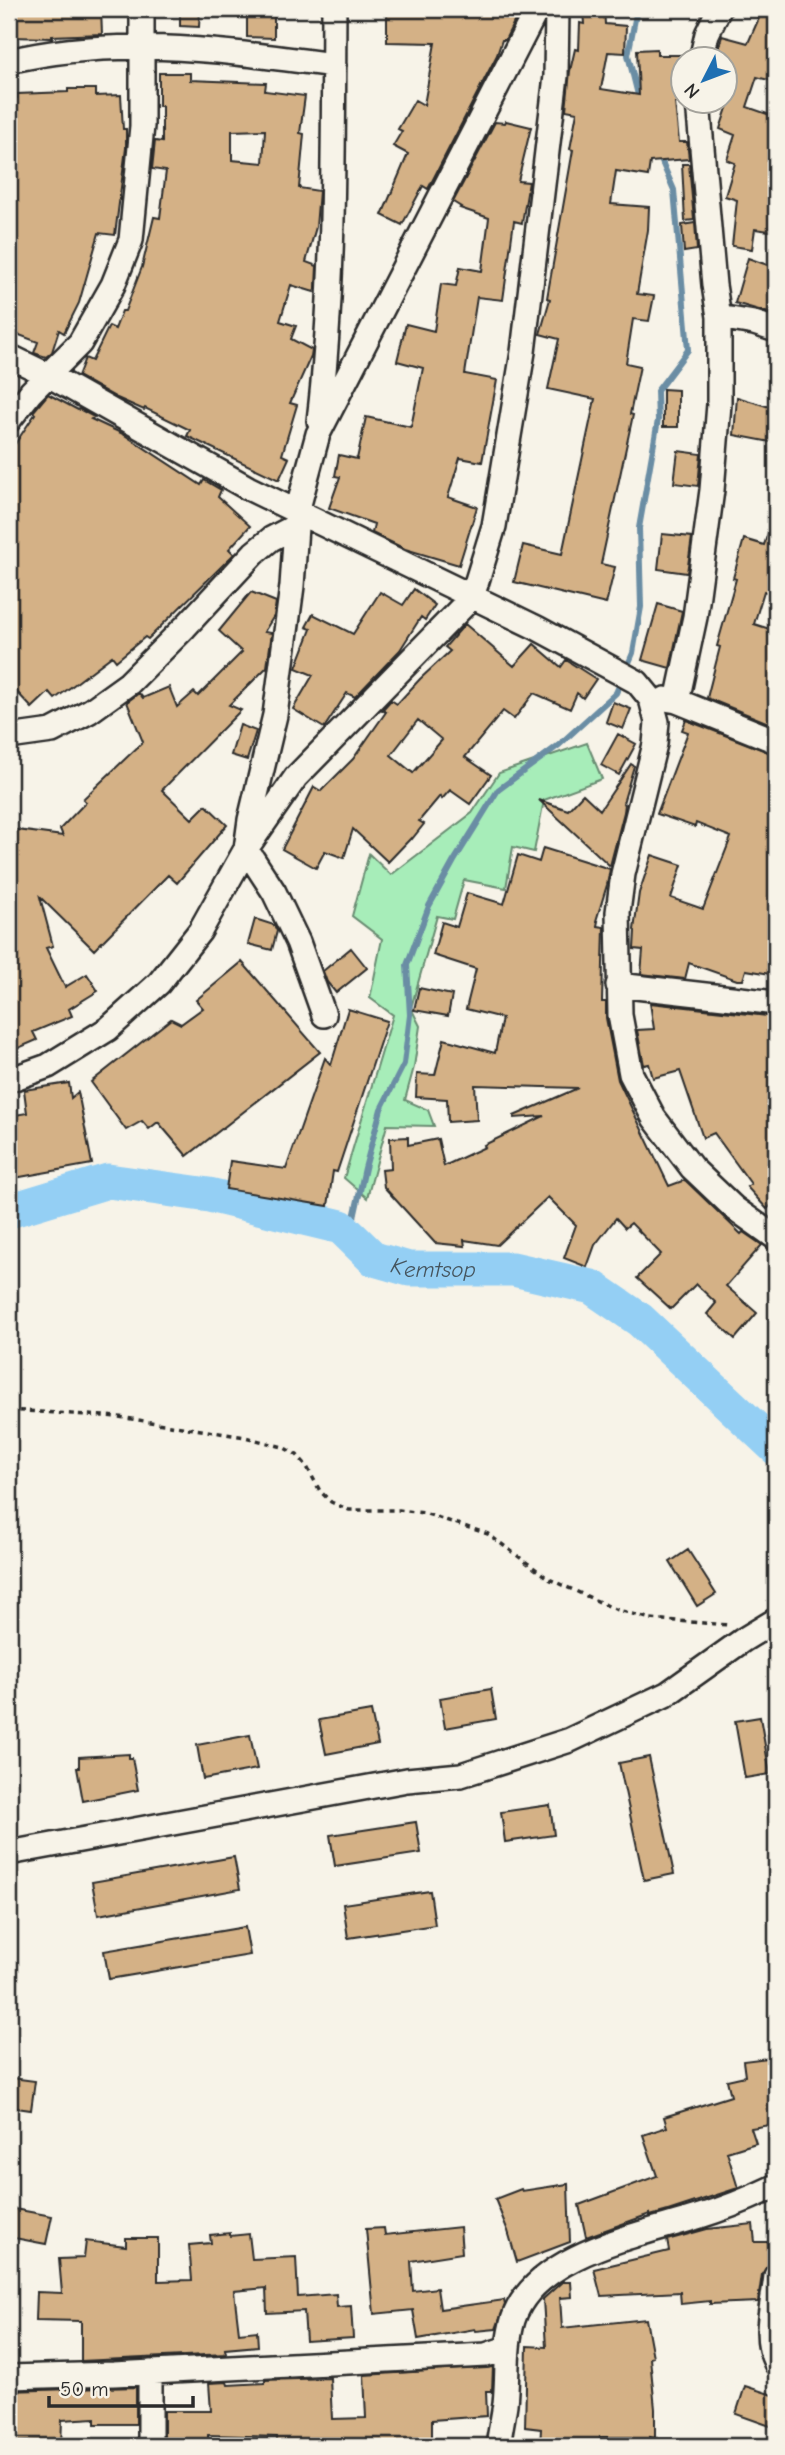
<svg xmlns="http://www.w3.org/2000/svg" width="785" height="2455" viewBox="0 0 785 2455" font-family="'Comic Neue',sans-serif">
  <rect width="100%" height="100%" fill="#f7f3e8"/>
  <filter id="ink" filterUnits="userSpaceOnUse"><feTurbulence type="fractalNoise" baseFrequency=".0143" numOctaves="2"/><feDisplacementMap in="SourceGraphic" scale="14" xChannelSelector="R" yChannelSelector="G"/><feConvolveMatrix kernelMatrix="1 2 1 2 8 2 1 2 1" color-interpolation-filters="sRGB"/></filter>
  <g filter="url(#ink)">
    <path fill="#a7edb9" stroke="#698c72" stroke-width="2" d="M587,743L602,779L544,800L534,852L513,847L506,888L464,880L453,919L437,916L411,1008L420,1026L414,1067L405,1100L428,1110L434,1126L387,1125L367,1198L344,1178L393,1015L370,998L382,939L352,916L369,854L391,875L472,813L499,773Z"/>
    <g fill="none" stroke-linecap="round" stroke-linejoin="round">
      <path stroke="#6a8da4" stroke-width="6" d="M637,9L628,55L640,103
        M350,1236L365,1168L381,1109L404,1064L410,1015L407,965L429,906L454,861L498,790L559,745L616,693L633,653L641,607L639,528L658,420L657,391L688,350L674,190L659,155"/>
      <path stroke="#94cff4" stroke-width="35" id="s1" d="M9,1211L108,1181L209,1195L341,1227L374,1259L409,1269H513L592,1287L640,1320L776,1448"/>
    </g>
    <path fill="#d4b186" stroke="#2b2b2b" stroke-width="2" fill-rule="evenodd" d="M68,9H101L102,34L52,36V38L10,37V10Z
      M180,9H200L199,27L180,26Z
      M247,9H274V38L247,37Z
      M387,9H518V14L505,40H502L497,55L428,189L423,186L402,225L382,215L408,154L393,146L402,131L398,129L415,100L424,105L435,43L387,42Z
      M583,9H604L605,24L626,26L625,53L608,52L601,89L639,95L637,50L657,49V55H683V103H675L679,142H687L689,159L650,162L648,176L616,171L611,204L649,207L648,230L637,294L654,296L649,321L633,319L626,363L640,366L630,414L633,415L601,564L615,567L606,604L514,582L523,545L562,554L595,399L548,389L559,339L540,334L550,299L547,298L573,150L570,149L577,112L566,110L570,71L575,49L579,50L580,23L584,24Z
      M763,9H776V82L757,77L747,107L776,117V224L771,222L770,231L755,229L752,249L732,246L737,200L725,196L735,163L727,160L735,135L720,129L731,96L727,94L735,69L725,66V60H715L722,36L748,43Z
      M159,73H190V80L266,83L265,91L305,96L300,133L304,134L299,188L319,191L316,227L306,262L317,266L316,287L314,292L291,285L280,321L296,326L291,339L312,350L311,356L290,403L297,405L282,455L289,458L279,480L187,436L190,430L145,408L144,410L117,398L78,376L85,358L92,361L109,326L115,329L122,311H125L142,267L154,217L160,218L166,171L152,169L155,141L162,142V106H159ZM265,130L263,163L232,160V131Z
      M68,89H96V96L121,95L123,129H126V148L115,235L99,233L79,303L64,333L59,330L52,352L46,357L34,353L38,342L9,331V98H17V94L68,92Z
      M506,121L531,127L518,181L529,182L522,223L514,221L503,300L477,297L465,374L497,380L482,462L460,458L448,497L477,507L459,565L405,549L372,533L374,524L329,508L340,477L335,476L339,455L357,459L366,417L411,427L423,368L397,361L406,324L434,331L441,284L456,286L460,267L482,271L489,218L460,208L461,207L453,202L495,122L505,123Z
      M682,164H689L694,220L685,221Z
      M695,223L697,250L684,252L682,225Z
      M748,258L776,268V315L735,303Z
      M663,389L678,390V427H663Z
      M48,394L78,410L79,409L94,417L91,419L123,434L201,485L204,480L221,490L218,497L250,526L229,549L234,554L148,639L145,637L116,661L112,656L55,699L49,692L32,708L16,691L9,697V453L35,414L33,412Z
      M737,397L776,409V443L734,435Z
      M678,451L701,454L698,486L674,483Z
      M773,518H776V596L764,591L754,624L776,631V726L707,698L720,647L717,646L736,579L733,578L744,539L764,545Z
      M662,534L692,537L687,573L658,569Z
      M414,589L435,605L425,620L421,617L400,650L355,697L347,693L324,728L293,709L313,675L296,668L311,629L306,627L313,614L353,634L380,592L403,605Z
      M251,592L276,602L274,616L264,632L272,633L267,667L229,705L241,710L162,790L192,819L206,805L227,825L177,883L168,875L94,950L40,897L53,946L46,948L65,987L87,974L98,991L69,1009L72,1016L33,1032L37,1040L9,1052V829L63,836L60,829L86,802L83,799L143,742L127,702L139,693L143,698L169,687L177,707L194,692L198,696L242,652L219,631Z
      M658,604L682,611L670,668L642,660Z
      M465,624L514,666L534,644L561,667L566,660L596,679L583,698L577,693L570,709L534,693L514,719L503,711L465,757L491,775L470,804L450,790L442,799L440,796L419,821L424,824L412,839L411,838L388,862L353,829L344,858L325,851L316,868L282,849L314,787L321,791L353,759L386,712L382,710L391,700L397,704L420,679L450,651L445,647ZM418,720L442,740L413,773L391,755Z
      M613,702L631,709L623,729L606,722Z
      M686,720L776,755V975L746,970L743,980H737L689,963L685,979L641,974L643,950L634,949L635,931L634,930L639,893L652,855L682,865L671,898L703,909L731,837L696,823L695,827L657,814L688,732L682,730Z
      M240,725L256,731L247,760L231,755Z
      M618,734L636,744L619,775L601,765Z
      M631,764L634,766L623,803L625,804L624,812L610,866L539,800L568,810L583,794L600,810Z
      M543,848L610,869L607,885L596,921H598L597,926L604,927L602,1002H606V1018L618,1080L669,1186L685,1180L741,1234L743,1232L762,1245L726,1286L757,1313L735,1339L707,1314L716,1303L696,1284L671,1309L637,1278L661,1254L631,1223L625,1228L616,1218L595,1245L587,1267L564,1258L576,1225L548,1197L497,1245L464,1240L465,1246L435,1243L384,1187L382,1170L391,1169L390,1138L408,1137V1145L438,1139L444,1166L485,1147L484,1145L544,1116L514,1118V1116L578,1088L475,1085L477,1120L448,1122L447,1099L416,1097L417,1074L435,1075L444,1039L495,1053L502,1018L466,1009L476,969L433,955L442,922L457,927L467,893L504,904L518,855L539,862Z
      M255,919L274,925L277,931L272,950L248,944Z
      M351,948L367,968L336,993L327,982L323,971Z
      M242,962L320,1052L187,1156L158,1122L149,1129L142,1121L126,1130L91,1082L171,1019L181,1024L203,1008L196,1000Z
      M419,988L452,995L448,1016L414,1010Z
      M650,1003L776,1017V1201L767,1209L747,1187L751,1184L714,1133L703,1138L680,1071L653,1078L649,1064L644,1065L637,1030L654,1029Z
      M348,1009L387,1021L337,1172L333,1171L328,1206L226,1189L230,1161L286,1169L325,1058L331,1065Z
      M69,1083L71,1098L78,1092L92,1164L9,1179V1116L27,1113L24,1090Z
      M688,1550L716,1594L697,1606L670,1562Z
      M491,1689L496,1719L445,1728L440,1698Z
      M371,1711L378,1744L326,1754L319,1720Z
      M760,1717L770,1774L745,1778L735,1721Z
      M250,1735L257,1769L203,1779L197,1745Z
      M129,1754V1758H132L138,1790L83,1801L77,1768H79V1757Z
      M649,1757L674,1874L644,1880L619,1763Z
      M550,1805L554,1835L505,1842L501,1812Z
      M416,1822L421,1853L335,1866L330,1835Z
      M234,1857L240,1889L98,1915L92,1882Z
      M430,1891L435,1925L348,1938L343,1904Z
      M245,1927L250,1955L109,1979L104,1951Z
      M776,2057V2124L751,2128L756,2143L727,2152L738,2188L668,2211L650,2216V2214L586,2237L579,2205L657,2176L643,2135L667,2127L664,2117L731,2096L727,2080L745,2076L743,2061Z
      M12,2078L35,2081L31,2110L9,2107Z
      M568,2184L570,2242L517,2262L508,2231L495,2199L521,2189L522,2191Z
      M9,2208L52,2216L46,2244L9,2237Z
      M753,2224L755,2242H773V2258L762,2274L758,2302L710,2304V2301L681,2304L680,2292L601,2296L594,2269L669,2251L667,2240L689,2234L707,2229Z
      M460,2227L462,2253L411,2261L413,2291L437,2288L440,2309L504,2300L505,2305L496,2329L476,2331L475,2329L418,2339L413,2310L374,2314L366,2229L384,2228L385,2235Z
      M230,2233V2236L249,2234L252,2259L296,2257L298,2297L336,2294L337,2307L351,2306L353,2338L306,2341L304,2311L267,2313L266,2288L234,2291L239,2333L257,2331L258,2346L225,2349L226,2354L81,2361V2321L36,2320L37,2292L62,2293L59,2259L84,2258L86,2241L126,2246V2238H158V2281L192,2280L189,2245L211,2243L210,2235Z
      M562,2282H571L572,2297L560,2298L562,2328L646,2319L653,2357L650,2358L655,2409V2438L650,2437V2446H631V2437H600L599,2446H540L541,2429L525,2427L527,2346L546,2347L543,2299Z
      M493,2367L492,2391H486L487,2416L432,2420V2446H337L336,2441L277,2444V2437L208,2435V2441H187V2446H164V2411H211L209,2383L227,2382L228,2385L265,2383V2380L330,2378L332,2419L366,2418L364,2375Z
      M745,2386L776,2396V2428L736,2414Z
      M136,2387V2424H95V2418L62,2420L61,2446H47V2440L9,2442V2391Z"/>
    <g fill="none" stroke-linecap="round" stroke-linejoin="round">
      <defs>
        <path id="minor" d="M701,60L707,34L719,9
          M9,61C118,35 224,51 334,65
          M719,317L754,323L776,330
          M9,356L50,376L248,488L537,628L637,682L651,699L657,722L655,744L623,874L618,912L620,1015L631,1074L654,1118L692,1168L734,1208L776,1238
          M9,420L31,392L80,343L113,285L131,240L142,126V9
          M319,421C335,284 333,147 334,9
          M665,699L677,701L776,741
          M677,701L695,617L712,490L719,404V317L714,285L698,102
          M9,737L52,731L90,711L129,683L185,627L254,553L271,539L296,526
          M618,985L776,1003
          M324,1015L298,942L274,892L246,849L250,820L275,715L292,586L297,512L318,434L537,9
          M9,1080L48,1066L108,1029L159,983L200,931L246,849L296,777L472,597L494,526L523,352L556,76L557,9
          M9,1853L407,1780L461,1775L570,1740L667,1694L743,1640L776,1620
          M776,2276C773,2306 762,2335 776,2363
          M150,2372V2446
          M9,2377L114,2374L486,2355L507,2348
          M498,2446C500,2432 503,2418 505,2404C508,2376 505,2347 513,2320C534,2254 640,2235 697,2217C724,2209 751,2198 776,2186"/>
      </defs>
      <use href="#minor" stroke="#2b2b2b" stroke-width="28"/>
      <path stroke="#2b2b2b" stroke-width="3.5" stroke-dasharray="5 5" stroke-linecap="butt" d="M9,1410L119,1417L245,1437L283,1447L297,1455L306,1465L320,1491L331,1502L349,1510H399L424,1513L488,1534L549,1579L615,1609L651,1619L729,1625"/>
      <use href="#minor" stroke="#f7f3e8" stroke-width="23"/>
    </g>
  </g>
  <g text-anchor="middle" stroke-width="5" stroke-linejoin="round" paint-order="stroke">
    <g font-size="23" font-style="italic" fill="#45545d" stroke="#f7f3e8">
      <text dy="8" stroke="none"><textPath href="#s1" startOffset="448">Kemtsop</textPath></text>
    </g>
  </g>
  <rect width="785" height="2455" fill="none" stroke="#f7f3e8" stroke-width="35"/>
  <rect x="18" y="18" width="750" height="2420" fill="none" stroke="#2b2b2b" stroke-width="2.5" filter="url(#ink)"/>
  <g transform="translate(704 80) rotate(228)"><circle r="33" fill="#f7f3e8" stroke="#a5a39c" stroke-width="2"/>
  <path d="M0-5L12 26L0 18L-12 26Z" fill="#1f6fb2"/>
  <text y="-10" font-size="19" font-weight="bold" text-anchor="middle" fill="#2b2b2b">N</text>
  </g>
  <path d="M49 2396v10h144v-10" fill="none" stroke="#2b2b2b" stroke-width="3.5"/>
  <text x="60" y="2396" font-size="21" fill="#2b2b2b" stroke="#f7f3e8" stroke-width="5" paint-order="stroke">50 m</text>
</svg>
